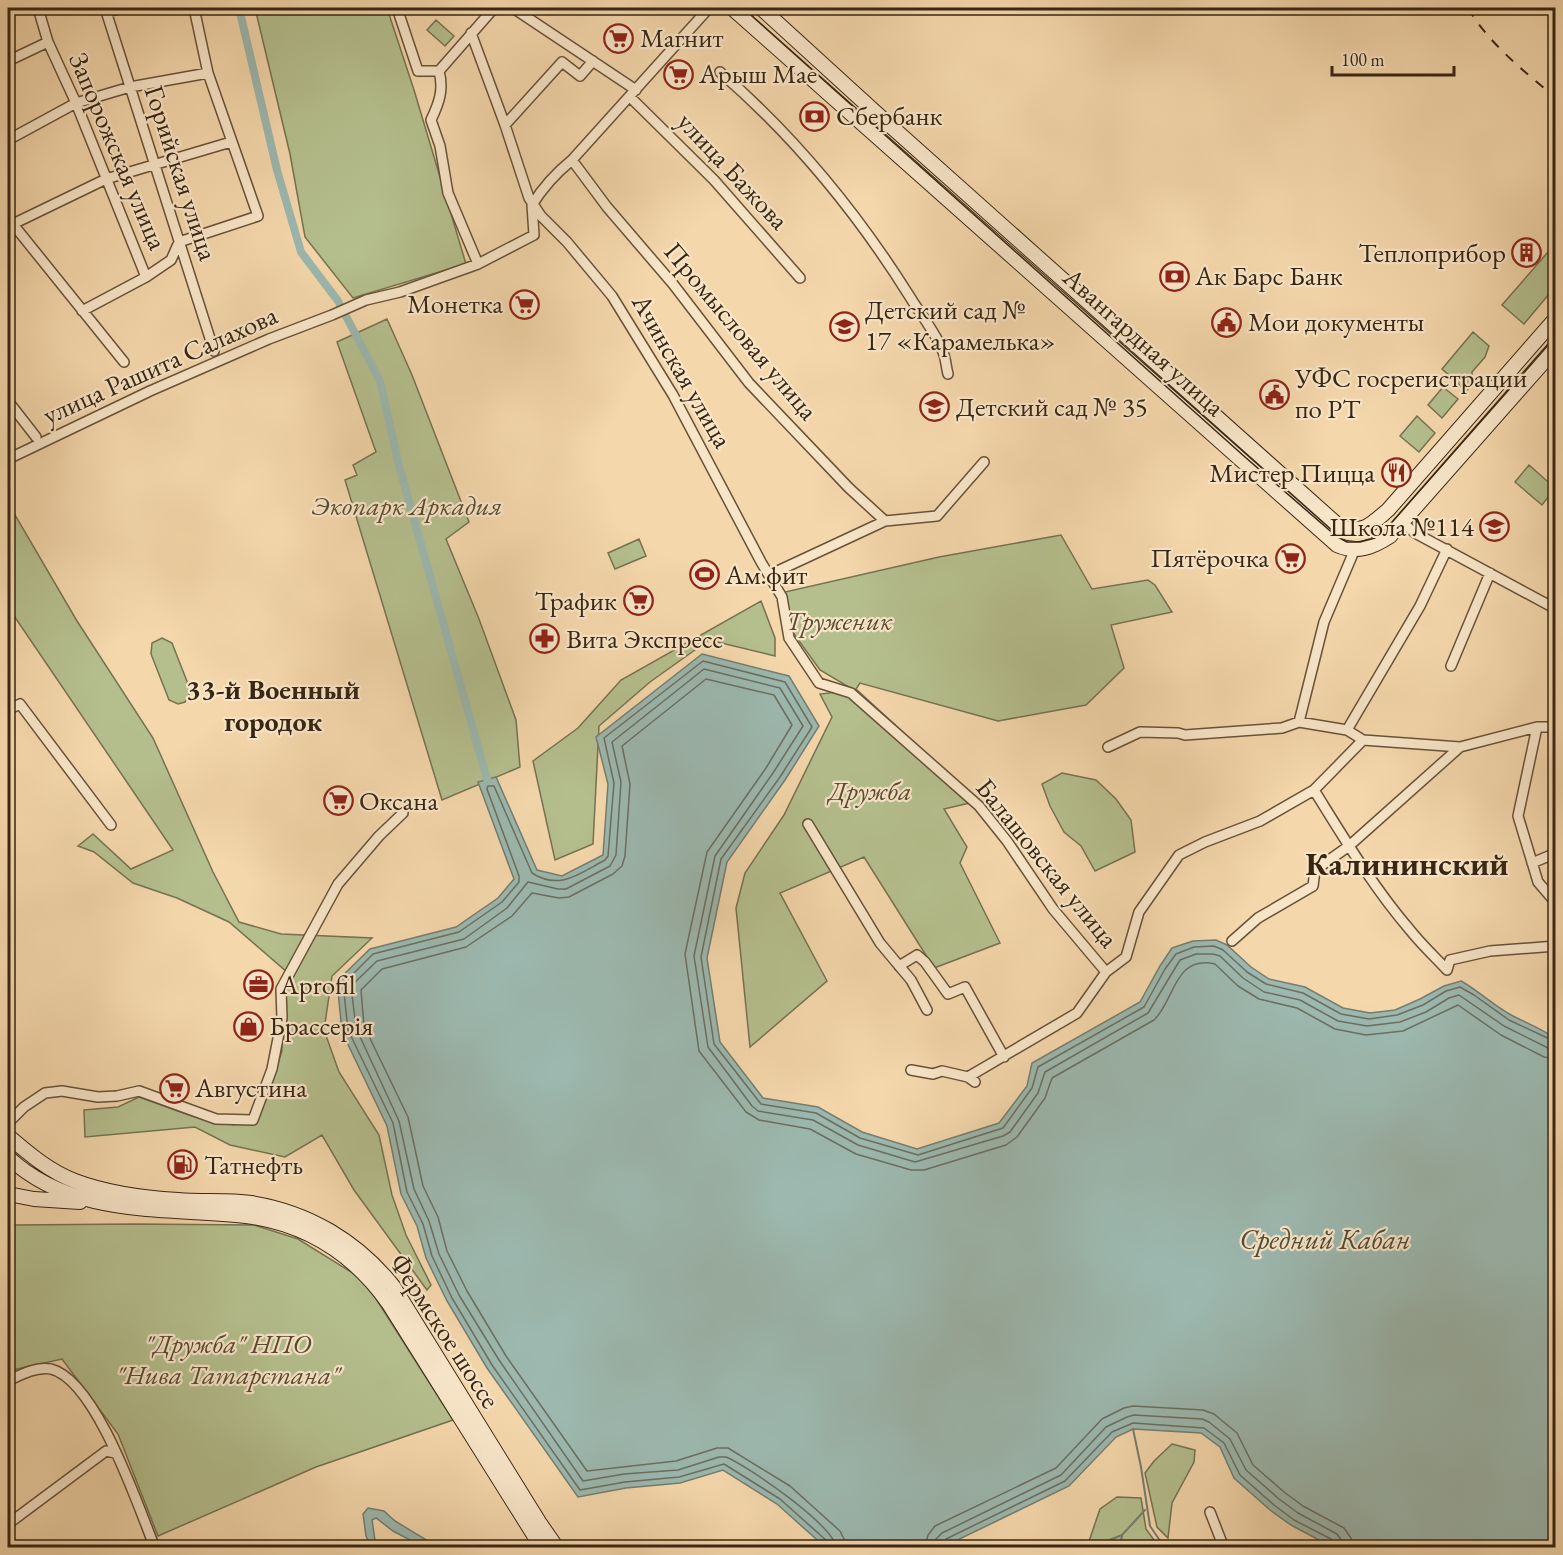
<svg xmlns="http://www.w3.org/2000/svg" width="1563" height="1555" viewBox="0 0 1563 1555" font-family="'EB Garamond',serif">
  <rect width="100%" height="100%" fill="#f4d7ab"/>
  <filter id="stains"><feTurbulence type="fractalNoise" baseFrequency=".00333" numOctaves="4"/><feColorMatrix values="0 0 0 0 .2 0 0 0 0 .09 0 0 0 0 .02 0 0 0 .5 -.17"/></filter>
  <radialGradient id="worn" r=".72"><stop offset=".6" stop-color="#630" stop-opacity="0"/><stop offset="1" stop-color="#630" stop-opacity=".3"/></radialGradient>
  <path fill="#b5bf8e" stroke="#767250" stroke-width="1.5" d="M255,8H387L414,90L466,264L353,298L305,237L290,154Z
    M436,20L454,36L445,46L427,30Z
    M1548,252L1555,259V287L1524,324L1502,305Z
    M387,319L412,375L469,522L446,539L479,619L516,720L520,767L442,800L345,480L357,475L353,465L376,452L337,342Z
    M1473,332L1489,346L1485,357L1472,372L1473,384L1466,391L1442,369Z
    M1443,387L1458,399L1442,418L1428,405Z
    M1417,416L1435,433L1419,452L1400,436Z
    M1529,465L1555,488L1542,505L1515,482Z
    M8,503L77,621L153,738L213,872L239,922L281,934L372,938L332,976L324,1030L339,1072L379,1135L392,1195L406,1235L431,1285L427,1290L354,1190L322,1135L285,1157L230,1145L195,1127L85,1137L84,1110L118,1107L139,1097L192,1116L234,1125L262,1110L282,1051L277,990L288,973L229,922L177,898L133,883L94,852L78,846L93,834L131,869L173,850L8,607Z
    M1061,535L1092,589L1148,580L1155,585L1172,612L1111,625L1124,668L1086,705L998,721L860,683L856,689L978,801L944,809L967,847L960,863L1000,943L934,968L864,857L780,893L827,981L750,1047L736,908L745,873L784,815L832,717L820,694L854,690L820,670L789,627L785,592L939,557Z
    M639,539L646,556L615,569L608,553Z
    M761,601L775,638V656L709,640L650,682L599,726L593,844L555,860L533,761L578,728L621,680Z
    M162,638L172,643L190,689L189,696L185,702L178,704L169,700L151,654L152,643Z
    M1062,773L1096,780L1116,799L1131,820L1135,852L1095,871L1081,846L1064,832L1050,806L1042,784Z
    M135,1224L254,1225L298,1239L364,1280L453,1420L316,1467L158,1536L118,1434L62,1359L8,1371V1227L13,1225Z
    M1172,1444L1195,1450L1194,1462L1172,1503L1168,1538L1157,1527L1145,1473L1154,1461Z
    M1117,1497L1141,1498L1146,1529L1159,1547H1087L1100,1509Z"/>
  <path fill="#9cb8af" stroke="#747e71" stroke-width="1.5" d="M702,654L789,676L819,726L785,780L727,862L707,958L720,1042L763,1098L818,1107L862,1132L917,1149L999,1123L1027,1086L1032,1063L1140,1002L1160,966L1172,948L1193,941L1216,940L1227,945L1251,967L1269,979L1305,987L1343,1008L1370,1013L1395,1010L1420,999L1444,986L1461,981C1479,991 1494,1006 1513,1016C1527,1023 1542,1029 1555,1038V1547H1332L1291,1525L1270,1510L1234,1478L1220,1447L1201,1433L1133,1429L1116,1437L1069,1486L943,1547H825L777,1504L723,1470L680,1483L626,1488L578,1497L487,1368L447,1301L426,1258L417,1226L401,1194L387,1126L342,1032L337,981L370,949L456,927L498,898L514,879L478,782L496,777L537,870L562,876L603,855L608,784L596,737Z
    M368,1508L384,1511L395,1521L438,1547H423L393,1531L376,1518L372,1520L375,1540L378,1547H371L366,1536L363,1514Z"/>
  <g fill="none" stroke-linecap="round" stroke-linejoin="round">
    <path stroke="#6a6f61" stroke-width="1.5" d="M829,1548L827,1541L780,1499L724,1464L679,1477L625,1482L580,1490L492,1365L452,1298L432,1256L423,1224L407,1192L393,1123L348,1030L343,984L373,954L459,932L502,902L519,882V876L487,789L488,786H494L532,873C560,891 580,873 605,860L608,856L614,783L604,738L703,661L785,682L812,727L780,777L721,859L701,957L714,1044L761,1104L816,1113L860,1138L918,1155L1003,1128L1032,1088L1038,1067L1144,1007L1165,969L1176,954L1194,947L1214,946L1223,950L1247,972L1266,984L1303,993L1341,1014L1369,1019L1397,1015L1423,1005L1446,991L1460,987L1474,995L1509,1020L1556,1042
      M836,1548C835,1526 748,1466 726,1457H719L678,1470L624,1474L583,1481L499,1360L459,1295L439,1254L429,1221L414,1189L399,1121L356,1028L351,986L377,961L464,939L507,908L528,882L558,889H566L610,866L616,855L621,782L612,742L704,669L780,688L803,726L773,773L715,856L694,956L708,1047L752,1106L758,1111L813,1120L858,1145L915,1162L1003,1136L1010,1132L1038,1093L1045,1072L1148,1013L1180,960L1196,954H1213L1220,956L1243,978L1264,992L1300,1000L1338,1021L1367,1026L1400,1022L1426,1012L1449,998L1459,995L1504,1026L1548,1048L1556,1050
      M845,1548L844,1539L840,1531L790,1486L728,1448H717L676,1461L587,1471L506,1356L467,1291L447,1251L438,1217L423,1186L408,1117L364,1026L361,990L382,969L466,947L512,916L532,893L559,898L569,897L613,874L622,866L625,856L630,784L622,746L706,679L774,695L792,725L766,768L707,852L685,954L699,1051L746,1112L759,1120L810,1129L856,1154L911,1170H924L1006,1145L1017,1137L1045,1098L1052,1078L1154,1020C1175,1000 1174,955 1215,964L1238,986L1259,999L1297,1008L1335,1029L1366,1035L1403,1031L1458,1005L1501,1035L1544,1057L1556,1059
      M925,1548L928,1535L935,1526L1056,1468L1102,1419L1124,1408L1133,1406L1203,1410L1214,1414L1237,1433L1253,1465L1284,1492L1303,1506L1344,1528L1351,1538L1352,1548
      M934,1548L936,1539L942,1533L1061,1475L1106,1427L1127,1417L1134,1415L1202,1419L1209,1422L1230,1439L1246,1470L1279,1499L1298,1513L1337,1534L1342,1541L1343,1548
      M942,1548L946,1539L1065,1481L1112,1432L1133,1423L1204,1428L1224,1443L1240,1475L1274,1505L1294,1520L1331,1539L1335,1543V1548"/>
    <path stroke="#747e71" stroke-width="2" d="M1133,1429L1141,1467L1150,1526L1165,1548
      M1090,1548L1122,1535L1145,1510
      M1119,1548L1122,1536"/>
    <path stroke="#9cb8af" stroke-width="8" d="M239,8L277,170L301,252L338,301L380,381L399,466L487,779"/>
    <defs>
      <path id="street" d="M38,8L48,42L76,103L146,277
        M105,8L214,351
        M397,8L418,71H439L494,8
        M513,8L636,90
        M106,12L125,8
        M471,33L505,125L529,198L541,216L567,242L612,296L673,395L761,562L782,597L789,638L819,683L851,693L979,806L1007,841L1053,909L1106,972
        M8,61L48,42
        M439,71C444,90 439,103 431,120L440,146L448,193L478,264
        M720,72C794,136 858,214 910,297C919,312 938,336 943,352C946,359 946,367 948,374
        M630,97L714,180L800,278
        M505,125L562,62L580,76L593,61
        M8,140L76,103L130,87L208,73
        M572,160L607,207L673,284L749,383L849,488L885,521
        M532,205C543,187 556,173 572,160L709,8
        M8,218L124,362
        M13,224L106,179L231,142
        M82,311L146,277L171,260L179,242L258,216L208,73L194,8
        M8,401L36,437
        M8,459L150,391L269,339L332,315L366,300L400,292L478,264L534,235L532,205
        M1403,523L1415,533L1556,609
        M769,575L885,521L937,516L984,462
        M1451,666L1490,573
        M8,710L20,704L111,825
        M1299,722L1324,622L1355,549
        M1537,727L1518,816L1538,882L1556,903
        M1347,730L1420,606L1447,549
        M1108,747L1140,732L1178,733L1185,735L1282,728L1299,722L1347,730L1363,740L1460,747
        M1314,790C1344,838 1373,887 1410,930C1421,944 1435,957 1447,970L1450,960L1490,951L1556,946
        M808,824L880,943L911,980L927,1010
        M1532,863L1556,853
        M1232,941L1258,918L1313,886L1315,870L1349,846L1460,747L1537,727H1556
        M899,966L917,955L925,962L948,994L965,987L1004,1057
        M911,1070L933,1074L942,1071L968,1077L975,1082
        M968,1077L1077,1013L1106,972L1126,957L1139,912L1179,855L1205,842L1260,821L1314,790L1363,740
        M8,1123L24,1107L45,1093L62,1091L98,1097L117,1096L139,1091L216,1119L253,1120L272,1069L282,1018L281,989L338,884L379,836L403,813
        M8,1381C20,1375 37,1366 51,1369C96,1380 138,1506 155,1548
        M1210,1512L1224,1548
        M8,1524L106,1451L115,1453"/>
      <path id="secondary" d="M732,8L1337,545C1357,554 1373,547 1390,536L1556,348
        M761,8L875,112L1340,527C1365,533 1369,526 1388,510L1556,318
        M8,1136C28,1153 50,1172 75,1181C107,1193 145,1198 178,1200C202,1202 227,1200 251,1203C308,1212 357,1241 393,1286L539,1522L557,1548
        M8,1157C73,1218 163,1207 246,1216C307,1224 354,1254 389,1304L542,1548
        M8,1194L34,1199L80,1202"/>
    </defs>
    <use href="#street" stroke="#675239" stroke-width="12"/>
    <use href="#secondary" stroke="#382613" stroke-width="16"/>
    <use href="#street" stroke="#f8e5c8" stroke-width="9"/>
    <use href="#secondary" stroke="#f8e5c8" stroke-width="14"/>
    <path stroke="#382613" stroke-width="1.5" d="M743,8L1245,457L1336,536L1347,542H1360L1375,538L1385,530L1556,335"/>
    <path stroke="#382613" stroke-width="2" stroke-dasharray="10 10" stroke-linecap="butt" d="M1468,8C1489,44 1524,71 1556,98"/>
  </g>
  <defs>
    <symbol id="supermarket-ring" viewBox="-11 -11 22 22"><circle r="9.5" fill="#f8e5c8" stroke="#8f2418" stroke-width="1.5"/><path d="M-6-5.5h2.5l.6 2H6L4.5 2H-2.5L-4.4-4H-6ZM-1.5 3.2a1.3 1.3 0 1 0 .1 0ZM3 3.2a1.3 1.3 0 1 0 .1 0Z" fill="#8f2418"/></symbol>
    <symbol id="bank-ring" viewBox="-11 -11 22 22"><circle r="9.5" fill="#f8e5c8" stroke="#8f2418" stroke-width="1.5"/><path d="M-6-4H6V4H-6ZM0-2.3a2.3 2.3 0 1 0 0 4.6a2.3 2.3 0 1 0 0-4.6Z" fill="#8f2418"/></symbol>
    <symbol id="building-ring" viewBox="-11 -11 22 22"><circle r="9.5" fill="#f8e5c8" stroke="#8f2418" stroke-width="1.5"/><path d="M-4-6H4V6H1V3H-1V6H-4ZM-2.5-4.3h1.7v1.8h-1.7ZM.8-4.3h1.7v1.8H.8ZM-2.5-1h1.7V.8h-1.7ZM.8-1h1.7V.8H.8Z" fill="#8f2418"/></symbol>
    <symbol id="civic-ring" viewBox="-11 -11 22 22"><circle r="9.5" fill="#f8e5c8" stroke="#8f2418" stroke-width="1.5"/><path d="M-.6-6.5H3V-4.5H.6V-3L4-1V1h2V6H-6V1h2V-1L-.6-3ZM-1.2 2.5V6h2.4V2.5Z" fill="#8f2418"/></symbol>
    <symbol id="school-ring" viewBox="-11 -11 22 22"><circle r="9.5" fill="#f8e5c8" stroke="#8f2418" stroke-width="1.5"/><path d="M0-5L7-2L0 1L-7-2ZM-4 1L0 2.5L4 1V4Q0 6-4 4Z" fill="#8f2418"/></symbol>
    <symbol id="restaurant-ring" viewBox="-11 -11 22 22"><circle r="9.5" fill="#f8e5c8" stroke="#8f2418" stroke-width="1.5"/><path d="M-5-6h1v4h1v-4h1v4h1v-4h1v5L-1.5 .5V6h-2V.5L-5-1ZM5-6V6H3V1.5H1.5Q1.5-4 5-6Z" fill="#8f2418"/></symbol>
    <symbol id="stadium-ring" viewBox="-11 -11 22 22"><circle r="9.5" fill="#f8e5c8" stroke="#8f2418" stroke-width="1.5"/><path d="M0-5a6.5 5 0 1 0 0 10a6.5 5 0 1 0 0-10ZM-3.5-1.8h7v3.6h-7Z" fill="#8f2418"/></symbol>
    <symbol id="pharmacy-ring" viewBox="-11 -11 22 22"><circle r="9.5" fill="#f8e5c8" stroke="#8f2418" stroke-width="1.5"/><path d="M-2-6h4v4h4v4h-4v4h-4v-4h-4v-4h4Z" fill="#8f2418"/></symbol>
    <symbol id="office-ring" viewBox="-11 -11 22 22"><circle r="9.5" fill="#f8e5c8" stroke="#8f2418" stroke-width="1.5"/><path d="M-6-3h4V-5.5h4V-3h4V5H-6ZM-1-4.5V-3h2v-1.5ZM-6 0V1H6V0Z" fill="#8f2418"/></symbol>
    <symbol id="shop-ring" viewBox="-11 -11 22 22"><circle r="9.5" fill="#f8e5c8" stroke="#8f2418" stroke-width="1.5"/><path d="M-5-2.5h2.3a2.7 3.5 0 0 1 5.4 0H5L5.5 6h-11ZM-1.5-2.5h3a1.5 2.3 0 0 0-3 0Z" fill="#8f2418"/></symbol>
    <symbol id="fuel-ring" viewBox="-11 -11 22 22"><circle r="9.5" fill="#f8e5c8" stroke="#8f2418" stroke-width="1.5"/><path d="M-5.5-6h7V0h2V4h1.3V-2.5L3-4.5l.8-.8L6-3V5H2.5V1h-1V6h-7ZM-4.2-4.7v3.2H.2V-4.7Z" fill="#8f2418"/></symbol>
  </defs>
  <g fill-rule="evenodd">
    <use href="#supermarket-ring" x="602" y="22" width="33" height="33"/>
    <use href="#supermarket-ring" x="662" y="58" width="33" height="33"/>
    <use href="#bank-ring" x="798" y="100" width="33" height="33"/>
    <use href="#building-ring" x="1510" y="236" width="33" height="33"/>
    <use href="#bank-ring" x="1158" y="260" width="33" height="33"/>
    <use href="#supermarket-ring" x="508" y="288" width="33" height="33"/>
    <use href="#civic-ring" x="1210" y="306" width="33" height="33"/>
    <use href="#school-ring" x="828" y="310" width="33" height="33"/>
    <use href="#civic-ring" x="1258" y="378" width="33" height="33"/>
    <use href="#school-ring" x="918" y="390" width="33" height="33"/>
    <use href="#restaurant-ring" x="1380" y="456" width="33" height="33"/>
    <use href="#school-ring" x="1478" y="510" width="33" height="33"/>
    <use href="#supermarket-ring" x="1274" y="542" width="33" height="33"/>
    <use href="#stadium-ring" x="688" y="558" width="33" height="33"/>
    <use href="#supermarket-ring" x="622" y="584" width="33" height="33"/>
    <use href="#pharmacy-ring" x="528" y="622" width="33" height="33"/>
    <use href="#supermarket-ring" x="322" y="784" width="33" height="33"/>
    <use href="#office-ring" x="242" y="968" width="33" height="33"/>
    <use href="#shop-ring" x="232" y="1010" width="33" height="33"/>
    <use href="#supermarket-ring" x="158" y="1072" width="33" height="33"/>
    <use href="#fuel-ring" x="166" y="1148" width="33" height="33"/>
  </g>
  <g text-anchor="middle" stroke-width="4.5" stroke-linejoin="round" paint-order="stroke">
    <g font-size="27" fill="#382613" stroke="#f8e5c8" text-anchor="start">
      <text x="640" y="47">Магнит</text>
      <text x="699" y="83">Арыш Мае</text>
      <text x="836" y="125">Сбербанк</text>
      <text x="1506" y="262" text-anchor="end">Теплоприбор</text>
      <text x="1195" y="285">Ак Барс Банк</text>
      <text x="503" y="313" text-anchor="end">Монетка</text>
      <text x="865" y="319">Детский сад №<tspan x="865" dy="31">17 «Карамелька»</tspan></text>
      <text x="1248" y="331">Мои документы</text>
      <text x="1295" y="387">УФС госрегистрации<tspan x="1295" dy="31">по РТ</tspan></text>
      <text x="956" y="416">Детский сад № 35</text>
      <text x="1375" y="482" text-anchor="end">Мистер Пицца</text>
      <text x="1474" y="536" text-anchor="end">Школа №114</text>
      <text x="1269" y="567" text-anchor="end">Пятёрочка</text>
      <text x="725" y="584">Ам.фит</text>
      <text x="617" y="610" text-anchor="end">Трафик</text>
      <text x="566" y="648">Вита Экспресс</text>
      <text x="359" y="810">Оксана</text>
      <text x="280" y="994">Aprofil</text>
      <text x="269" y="1035">Брассерiя</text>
      <text x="195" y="1097">Августина</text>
      <text x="204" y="1174">Татнефть</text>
    </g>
    <g font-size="27" fill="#382613" stroke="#f8e5c8">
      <text transform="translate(118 151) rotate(67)" y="9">Запорожская улица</text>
      <text transform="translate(733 171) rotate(47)" y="9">улица Бажова</text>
      <text transform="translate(181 173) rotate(72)" y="9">Горийская улица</text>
      <text transform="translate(741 331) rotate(50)" y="9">Промысловая улица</text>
      <text transform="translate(1144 342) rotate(42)" y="9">Авангардная улица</text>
      <text transform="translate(160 365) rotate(-24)" y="9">улица Рашита Салахова</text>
      <text transform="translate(682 371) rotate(60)" y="9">Ачинская улица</text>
      <text transform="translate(1047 863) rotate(51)" y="9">Балашовская улица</text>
      <text transform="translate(445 1331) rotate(57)" y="9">Фермское шоссе</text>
    </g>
    <g font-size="27" font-style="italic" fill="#574c32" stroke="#f8e5c8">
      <text x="407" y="515">Экопарк Аркадия</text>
      <text x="839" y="630">Труженик</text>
      <text x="870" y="800">Дружба</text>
      <text x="228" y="1353">"Дружба" НПО<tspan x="228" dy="31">"Нива Татарстана"</tspan></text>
    </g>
    <g font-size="28" font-weight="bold" fill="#382613" stroke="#f8e5c8">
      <text x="273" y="699">33-й Военный<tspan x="273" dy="32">городок</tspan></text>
    </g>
    <g font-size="28" font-style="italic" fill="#514a3a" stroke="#f8e5c8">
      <text x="1325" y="1249">Средний Кабан</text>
    </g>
    <g font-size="33" font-weight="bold" fill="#382613" stroke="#f8e5c8">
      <text x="1407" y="875">Калининский</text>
    </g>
  </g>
  <rect width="1563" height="1555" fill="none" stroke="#f4d7ab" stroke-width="30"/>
  <rect x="9" y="9" width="1545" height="1537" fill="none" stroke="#382613" stroke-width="3"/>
  <rect x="15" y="15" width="1533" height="1525" fill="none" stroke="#382613" stroke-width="1.5"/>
  <path d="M1332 66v9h122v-9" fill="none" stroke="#382613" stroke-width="3"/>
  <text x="1341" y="66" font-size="18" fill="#382613" stroke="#f8e5c8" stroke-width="4.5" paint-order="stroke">100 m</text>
  <rect width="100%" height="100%" filter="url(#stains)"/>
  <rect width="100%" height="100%" fill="url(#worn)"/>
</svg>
